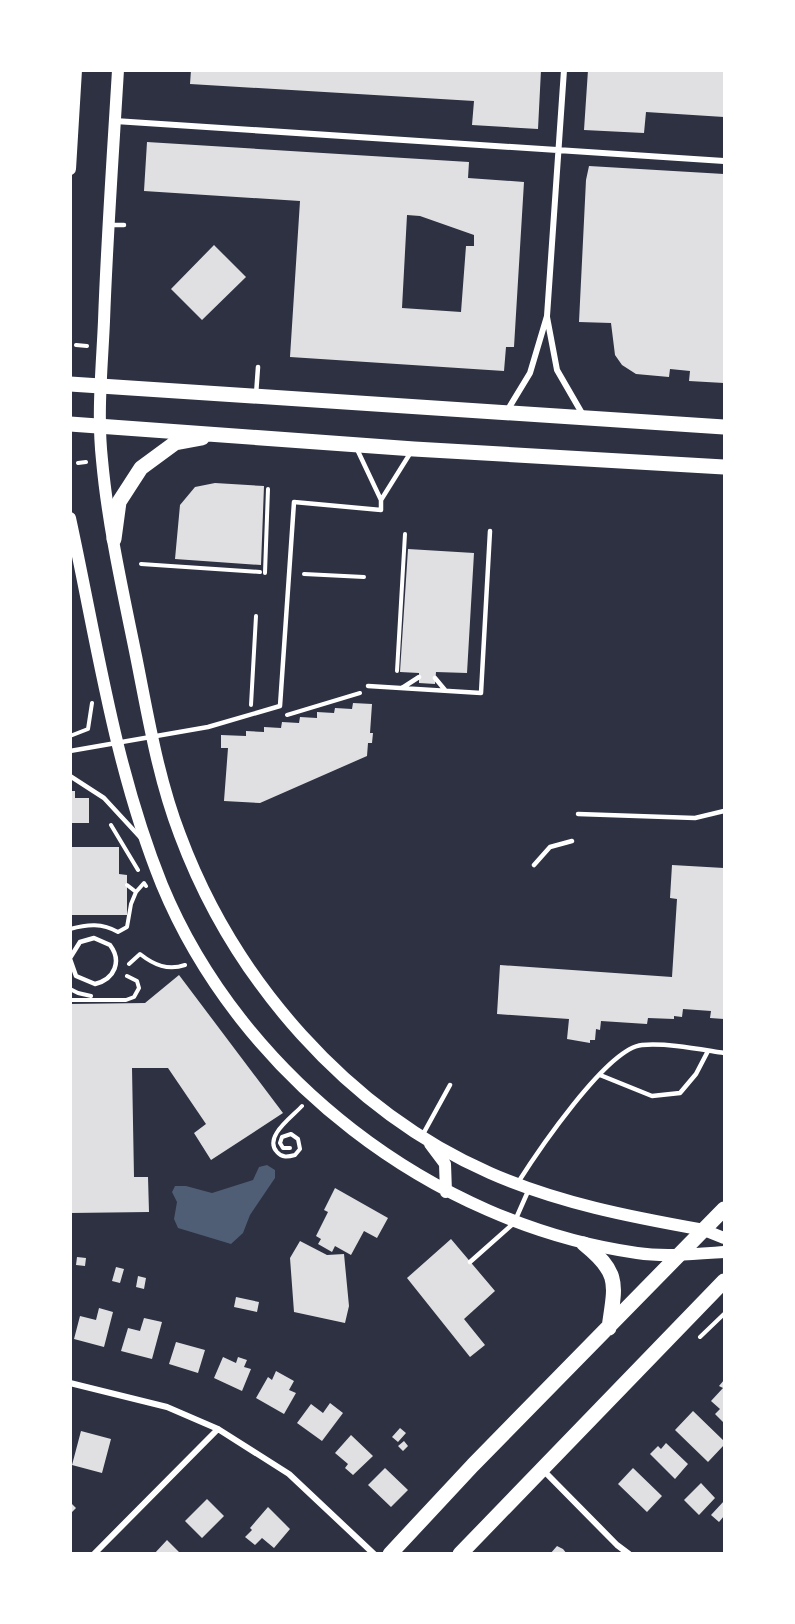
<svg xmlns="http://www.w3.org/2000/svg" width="795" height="1624" viewBox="0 0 795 1624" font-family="'Source Sans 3',sans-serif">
  <rect width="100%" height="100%" fill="#2d3142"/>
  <path fill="#4f5d75" d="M267,1165L275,1170V1178L250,1215L243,1233L231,1244L178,1228L174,1219L177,1202L172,1192L175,1186H186L212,1193L253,1180L259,1167Z"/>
  <path fill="#e0e0e3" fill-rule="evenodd" d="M191,70H541L538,129L472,125L474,101L190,84Z
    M588,70H724V117L646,112L644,133L584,130Z
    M147,142L469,162L468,178L524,182L514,347H506L504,371L290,357L300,201L144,191ZM407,215L420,216L474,235V246H466L461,312L402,308Z
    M589,166L724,174V383L689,381L690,371L670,369L669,377L636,374L622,365L615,355L611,323L579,322L586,180Z
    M214,245L246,277L202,320L171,289Z
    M215,483L264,486L261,565L175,559L180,505L195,487Z
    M408,549L474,553L467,673L436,672L435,684L419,683V673L400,672Z
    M353,703L372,704L370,733H373L372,743H368L367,756L260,803L224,801L228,748H221V735L246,736V731L264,732V727L281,728L282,722L299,723L300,717L317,718V712L334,713L335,708L352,709Z
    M70,791H75V798H89V823H70Z
    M70,847H119V874L127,875V915H70Z
    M672,865L724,868V1019L710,1018L711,1011L683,1009L682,1017L674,1016V1019L648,1018L647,1024L601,1021L600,1030L596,1029L595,1040H590V1043L567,1039L569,1019L497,1014L500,965L672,977L677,899L670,898Z
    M179,975L283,1113L211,1160L194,1133L206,1124L168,1068H132L134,1177H148L149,1212L70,1213V1004L145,1003Z
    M335,1188L388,1218L377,1238L364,1231L351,1255L335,1246L332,1252L318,1244L321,1239L316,1236L328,1212L324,1210Z
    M451,1239L495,1291L464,1319L485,1345L470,1357L407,1278Z
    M300,1241L327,1255L344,1254L349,1306L345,1323L294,1312L290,1258Z
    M77,1257L86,1258L85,1266L76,1265Z
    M116,1267L124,1269L120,1283L112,1281Z
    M138,1276L146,1278L144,1289L136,1287Z
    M236,1297L259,1302L257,1312L234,1307Z
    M99,1308L113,1312L104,1347L74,1339L80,1316L96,1320Z
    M144,1318L162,1322L152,1359L121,1351L128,1328L140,1331Z
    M176,1342L205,1350L198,1373L169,1364Z
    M223,1357L236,1363L238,1357L247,1360L244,1367L251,1369L242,1391L214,1378Z
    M276,1371L294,1381L289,1390L296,1393L284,1414L256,1398L268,1377L272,1380Z
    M724,1380V1423L715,1414L720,1409L711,1401L723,1388L719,1386Z
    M330,1403L343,1413L322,1441L297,1423L311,1404L323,1413Z
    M693,1411L724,1441V1445L708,1462L675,1430Z
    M400,1428L406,1433L398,1442L392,1437Z
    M81,1431L111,1439L102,1473L72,1465Z
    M351,1435L373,1456L353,1475L345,1468L348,1464L335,1453Z
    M404,1441L408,1446L403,1451L398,1446Z
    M666,1443L688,1464L675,1479L650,1454L658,1446L661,1449Z
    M385,1468L408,1490L391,1507L368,1485Z
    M633,1468L662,1496L647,1512L618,1484Z
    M701,1483L715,1498L699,1515L684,1500Z
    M207,1499L224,1516L202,1538L185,1521Z
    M724,1501V1516L719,1522L711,1515Z
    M70,1502L76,1508L70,1514Z
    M268,1507L290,1529L274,1548L262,1538L255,1545L245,1537L252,1530L250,1528Z
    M167,1540L181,1554H154Z
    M557,1546L563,1549L567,1554H550Z"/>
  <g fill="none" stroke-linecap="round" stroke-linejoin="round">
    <path stroke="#fff" stroke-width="4" d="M76,345L87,346
      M78,463L86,462
      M141,564L260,572
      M265,573L268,489
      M304,574L364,577
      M397,671L405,534
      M251,705L256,616
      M287,715L360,693
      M70,736L88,729L92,703
      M111,825L138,870
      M127,885L136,892
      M70,929C88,924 102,923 118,932L127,927L131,904L136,892L144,883L146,886
      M129,964L140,954C154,965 168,971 185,965
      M70,989L78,993L91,996
      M70,1000H126L134,997L139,988L137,981L127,976
      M290,1148H283L280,1143L282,1137L291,1134L298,1139L300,1149L295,1155C288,1157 282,1158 277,1152C263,1137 292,1117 302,1106
      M700,1337L724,1314"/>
    <path stroke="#fff" stroke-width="4.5" d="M111,225H124
      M256,395L258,367
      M356,447L381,500L411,452
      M435,678L445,690
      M368,686L481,693L490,531
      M402,688L419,677
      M70,751L208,727L280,706L294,502L381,510V500
      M70,776L104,798L140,837
      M578,814L695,818L724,811
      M534,865L550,847L572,841
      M70,958L80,942L94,938L110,945C122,961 115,979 95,984L76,976L70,959
      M600,1075L652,1096L680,1093L696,1074L708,1051
      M422,1136L450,1085
      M517,1184C536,1154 607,1048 642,1045C668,1043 698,1049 724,1053
      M470,1262L514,1223L529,1189"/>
    <path stroke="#fff" stroke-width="6" d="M115,121L724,161
      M547,317L557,370L583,415
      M507,411L530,373L547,316L564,70
      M70,1383L167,1407L218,1429L289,1474L374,1554
      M542,1469L617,1545L629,1554
      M94,1554L218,1429"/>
    <path stroke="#fff" stroke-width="12" d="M118,70C113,154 107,237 104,321C102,367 97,414 102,460C108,526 123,592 136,656C148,716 158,778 180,835C234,980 347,1110 490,1173C558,1203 631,1217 704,1230L724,1238
      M70,169L76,70
      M70,518C97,642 114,766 162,885C241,1076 433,1224 637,1253C665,1257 696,1254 724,1252
      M430,1144L445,1164L446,1192"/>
    <path stroke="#fff" stroke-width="15" d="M70,384L724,427
      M70,424L414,449L724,467
      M114,539L119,502L141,468L175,443L202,438
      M584,1244C621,1274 615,1284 609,1328
      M390,1554L473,1465L724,1209
      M460,1554L724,1281"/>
  </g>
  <rect width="795" height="1624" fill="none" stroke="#ffffff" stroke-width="144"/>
</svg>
